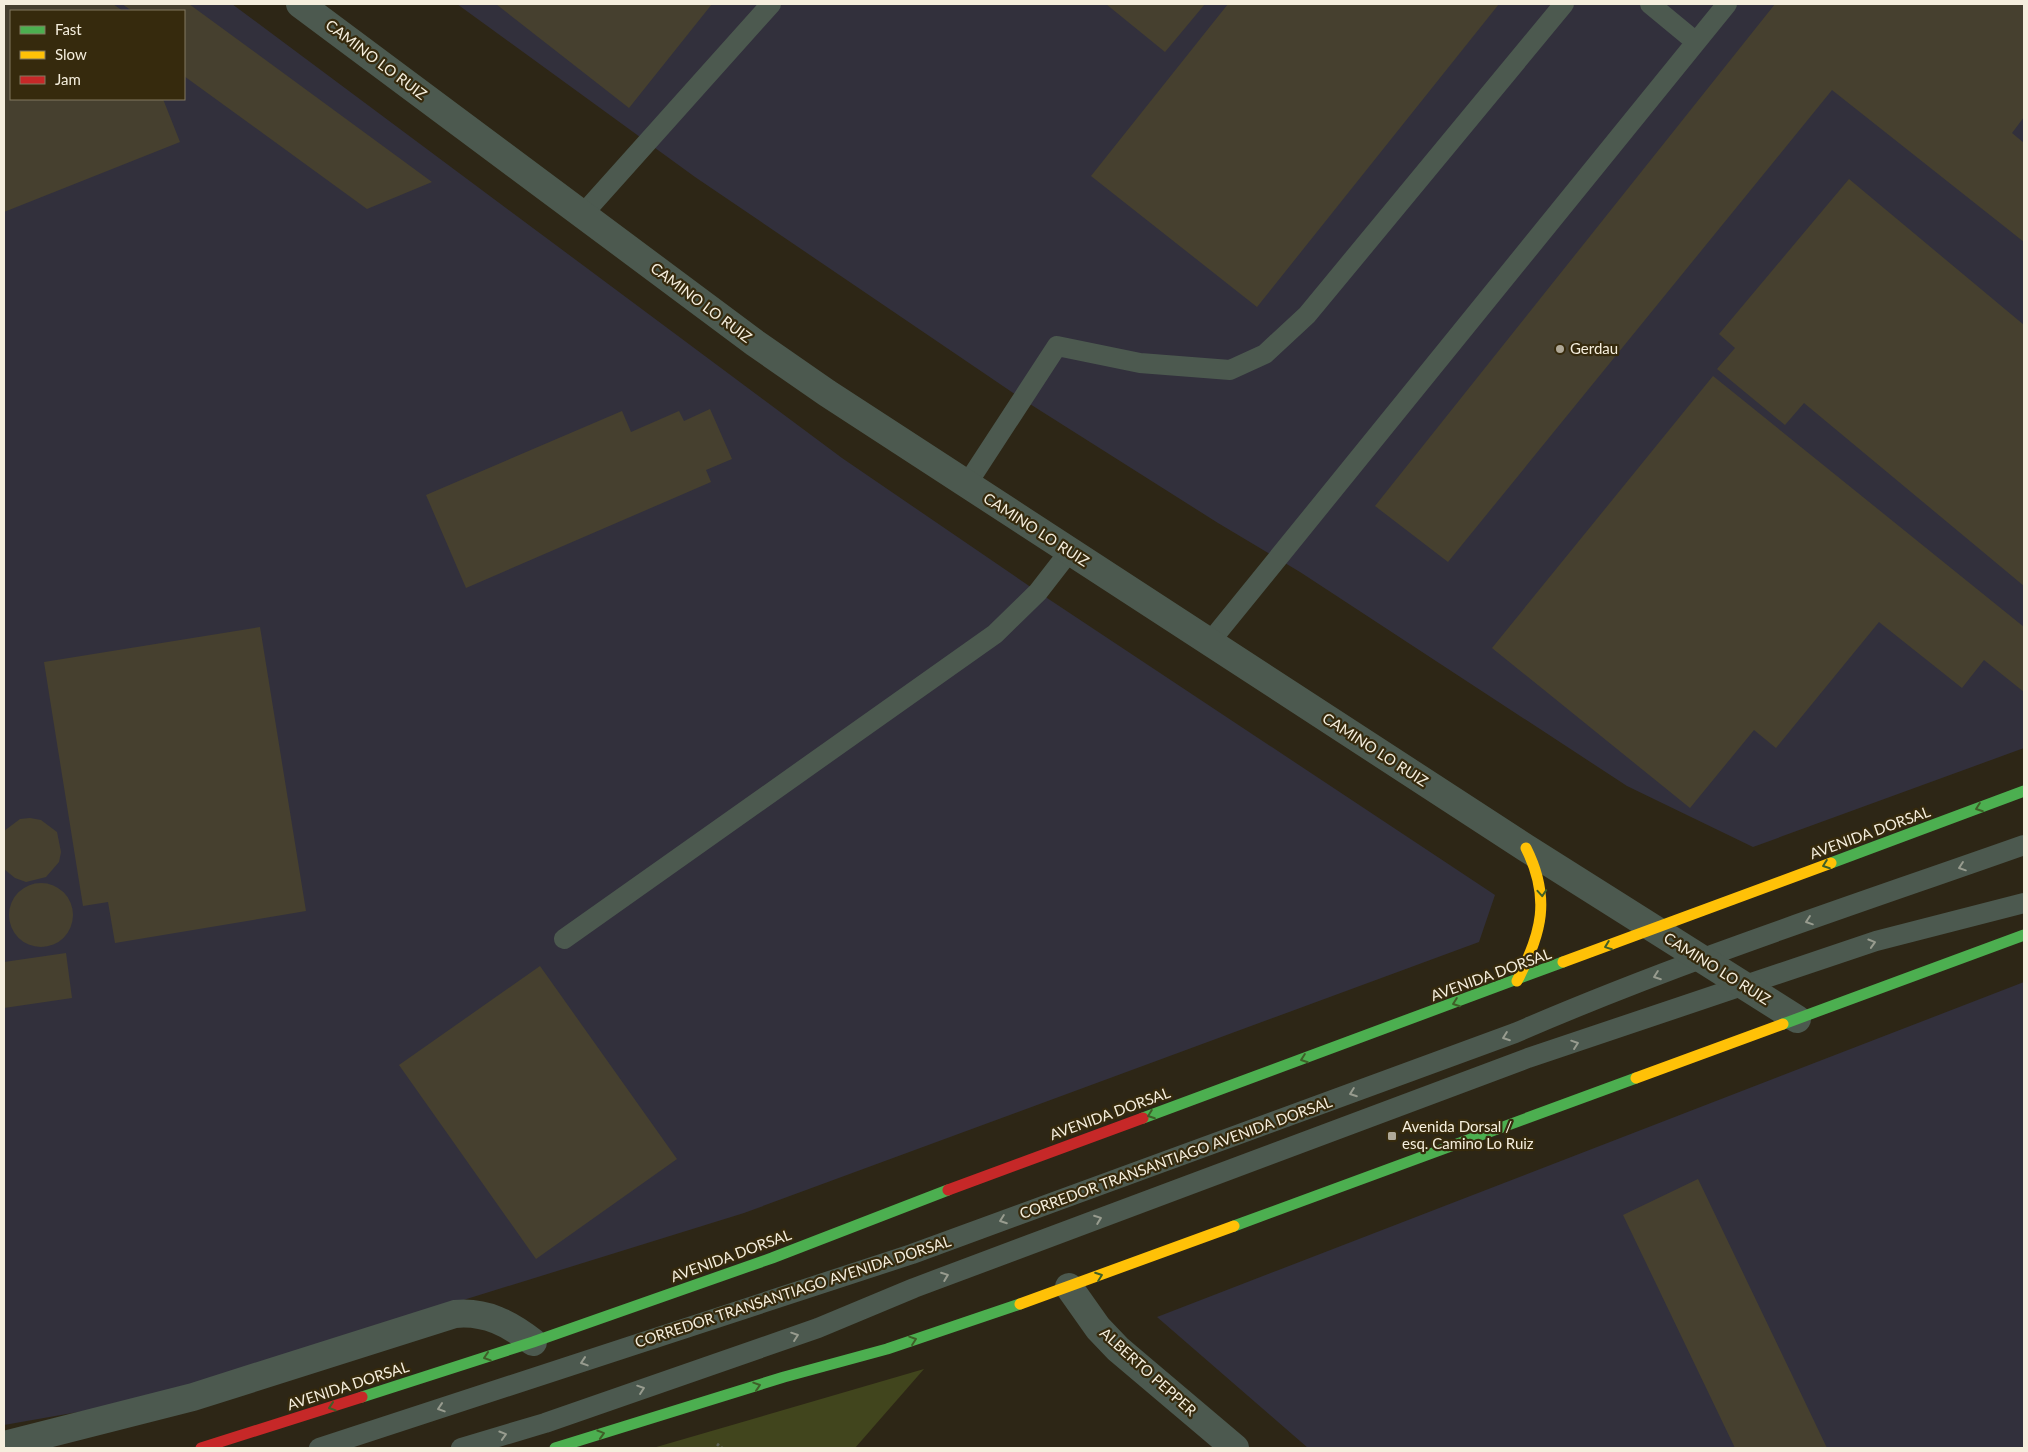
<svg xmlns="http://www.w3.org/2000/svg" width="2028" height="1452" viewBox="0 0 2028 1452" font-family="Lato,sans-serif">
  <rect width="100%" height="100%" fill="#2d2616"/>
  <path fill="#32303c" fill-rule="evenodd" d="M4,4H232L842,458L1038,592L1495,895L1479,942L744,1213L135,1402L4,1425ZM11,11H184V99H11Z
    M457,4H2024V748L1753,847L1627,786L1300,572L1218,523L1022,399L695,177Z
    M2024,982V1448H1308L1157,1317Z"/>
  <path fill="#41451d" d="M924,1369L855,1448H653Z"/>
  <path fill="#46402f" d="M4,4H113L123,11H11V99H163L180,142L4,212Z
    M122,4H189L432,182L367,209L184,76V11H132Z
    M496,4H712L629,108Z
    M1106,4H1205L1165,52Z
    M1228,4H1499L1257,307L1091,176Z
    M1775,4H2024V117L2012,133L2024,143V242L1832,90L1448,562L1375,506Z
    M1849,179L2024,325V586L1804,403L1785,425L1717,369L1735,348L1719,334Z
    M1713,376L2024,627V692L1984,660L1962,688L1879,622L1776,748L1754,730L1690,808L1492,648Z
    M710,409L732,459L706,470L711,482L466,588L426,495L622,411L631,432L679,411L684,421Z
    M260,627L306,911L115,943L108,902L83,906L44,662Z
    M30,818L41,820L57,832L61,852L59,862L46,877L26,882L15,878L4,869V831L20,819Z
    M9 915a32 32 0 1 1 64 0a32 32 0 1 1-64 0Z
    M66,953L72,998L4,1008V962Z
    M540,966L677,1159L536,1259L399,1065Z
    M1698,1179L1827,1448H1735L1623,1215Z"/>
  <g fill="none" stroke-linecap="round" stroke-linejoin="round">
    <path stroke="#5c6156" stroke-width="3" stroke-dasharray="2.5 2.5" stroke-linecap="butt" d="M717,1444L722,1448"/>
    <path stroke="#4c594f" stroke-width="20" d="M1650,4L1696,42
      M583,214L771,4
      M967,484L1057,346L1140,363L1230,370L1265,354L1307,315L1564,4
      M1209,643L1727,4
      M564,939L995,634L1038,592L1069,552
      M319,1448L912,1254L1515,1033C1681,961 1854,905 2024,845
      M461,1448L545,1423L818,1328L914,1288L1528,1058L1876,941L2024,903"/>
    <path stroke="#4c594f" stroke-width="28" d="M300,4L755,343L827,393L1526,848L1797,1019
      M1069,1287L1098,1328L1118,1349L1235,1448
      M4,1445L193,1397L455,1314C486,1311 510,1324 533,1342"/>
    <path stroke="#4caf50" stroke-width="11" d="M1831,863L2024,791
      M1783,1024L2024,935
      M1143,1118L1563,962
      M1234,1226L1636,1078
      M362,1397L533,1342L772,1258L948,1190
      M555,1448L784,1377L887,1349L1020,1304"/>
    <path stroke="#ffc107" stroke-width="11" d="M1563,962L1831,863
      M1517,981C1542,933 1551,898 1526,848
      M1636,1078L1783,1024
      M1020,1304L1234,1226"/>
    <path stroke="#c62828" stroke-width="11" d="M948,1190L1143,1118
      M201,1448L362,1397"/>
  </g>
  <defs><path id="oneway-chevron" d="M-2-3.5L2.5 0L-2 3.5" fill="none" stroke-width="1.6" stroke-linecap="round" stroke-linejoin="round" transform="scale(1.25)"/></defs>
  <g stroke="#3f5f28">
    <use href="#oneway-chevron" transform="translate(1979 808) rotate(160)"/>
    <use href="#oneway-chevron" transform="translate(1826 865) rotate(160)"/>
    <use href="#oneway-chevron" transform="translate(1542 893) rotate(86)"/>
    <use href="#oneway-chevron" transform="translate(1608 946) rotate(159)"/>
    <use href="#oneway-chevron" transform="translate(1456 1003) rotate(160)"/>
    <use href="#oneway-chevron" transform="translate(1304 1059) rotate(160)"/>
    <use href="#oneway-chevron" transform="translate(1151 1115) rotate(160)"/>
    <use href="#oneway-chevron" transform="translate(1099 1276) rotate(-20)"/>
    <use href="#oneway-chevron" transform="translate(913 1340) rotate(-19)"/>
    <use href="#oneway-chevron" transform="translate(487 1357) rotate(162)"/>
    <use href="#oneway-chevron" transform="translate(757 1386) rotate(-18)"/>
    <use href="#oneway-chevron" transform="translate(332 1407) rotate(162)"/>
    <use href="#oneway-chevron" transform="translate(601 1434) rotate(-17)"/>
  </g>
  <g stroke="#989c8f">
    <use href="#oneway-chevron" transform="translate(1962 867) rotate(161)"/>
    <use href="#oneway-chevron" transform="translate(1809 921) rotate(161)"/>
    <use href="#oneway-chevron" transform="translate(1872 943) rotate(-17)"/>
    <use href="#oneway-chevron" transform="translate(1657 976) rotate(160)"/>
    <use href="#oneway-chevron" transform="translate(1506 1037) rotate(160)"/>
    <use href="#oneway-chevron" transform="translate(1575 1044) rotate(-19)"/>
    <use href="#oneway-chevron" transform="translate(1353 1093) rotate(160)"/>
    <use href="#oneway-chevron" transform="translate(1098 1219) rotate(-21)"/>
    <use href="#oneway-chevron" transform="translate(1003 1220) rotate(160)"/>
    <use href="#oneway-chevron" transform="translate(945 1276) rotate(-21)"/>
    <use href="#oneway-chevron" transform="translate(795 1336) rotate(-19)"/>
    <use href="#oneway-chevron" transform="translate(584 1362) rotate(162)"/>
    <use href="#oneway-chevron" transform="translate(641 1389) rotate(-19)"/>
    <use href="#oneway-chevron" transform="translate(441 1408) rotate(162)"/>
    <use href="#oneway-chevron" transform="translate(503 1435) rotate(-17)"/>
  </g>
  <g fill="#afa897" stroke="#362a0d" stroke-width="2">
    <circle cx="1560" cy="349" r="5"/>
    <rect x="1387" y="1131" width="10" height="10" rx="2.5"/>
  </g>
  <g text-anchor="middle" stroke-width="4.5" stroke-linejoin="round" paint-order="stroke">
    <g font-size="15" fill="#f5eedd" stroke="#362a0d">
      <text transform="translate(376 60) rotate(37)" y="5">CAMINO LO RUIZ</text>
      <text transform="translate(701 303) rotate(37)" y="5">CAMINO LO RUIZ</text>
      <text transform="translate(1036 530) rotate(33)" y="5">CAMINO LO RUIZ</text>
      <text transform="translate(1375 750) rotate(33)" y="5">CAMINO LO RUIZ</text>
      <text transform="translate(1870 833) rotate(-20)" y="5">AVENIDA DORSAL</text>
      <text transform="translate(1717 969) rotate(32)" y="5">CAMINO LO RUIZ</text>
      <text transform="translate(1491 975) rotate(-20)" y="5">AVENIDA DORSAL</text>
      <text transform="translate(1110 1114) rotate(-20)" y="5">AVENIDA DORSAL</text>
      <text transform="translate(1176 1158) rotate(-20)" y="5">CORREDOR TRANSANTIAGO AVENIDA DORSAL</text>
      <text transform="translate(731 1256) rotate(-20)" y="5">AVENIDA DORSAL</text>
      <text transform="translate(793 1292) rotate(-18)" y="5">CORREDOR TRANSANTIAGO AVENIDA DORSAL</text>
      <text transform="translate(1148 1372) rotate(42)" y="5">ALBERTO PEPPER</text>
      <text transform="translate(348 1386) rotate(-18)" y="5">AVENIDA DORSAL</text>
    </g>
    <g font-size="15" fill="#f5eedd" stroke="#362a0d" text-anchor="start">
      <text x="1570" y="354">Gerdau</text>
      <text x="1402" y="1132">Avenida Dorsal /<tspan x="1402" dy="17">esq. Camino Lo Ruiz</tspan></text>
    </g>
  </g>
  <rect width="2028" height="1452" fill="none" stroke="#f5eedd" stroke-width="10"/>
  <rect x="10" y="10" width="175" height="90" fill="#362a0d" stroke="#827860"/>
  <rect x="20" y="26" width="25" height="8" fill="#4caf50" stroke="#827860"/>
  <text x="55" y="35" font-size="15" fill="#f5eedd">Fast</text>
  <rect x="20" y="51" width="25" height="8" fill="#ffc107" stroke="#827860"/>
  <text x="55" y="60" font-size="15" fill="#f5eedd">Slow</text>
  <rect x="20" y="76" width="25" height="8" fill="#c62828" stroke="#827860"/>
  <text x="55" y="85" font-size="15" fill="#f5eedd">Jam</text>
</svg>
